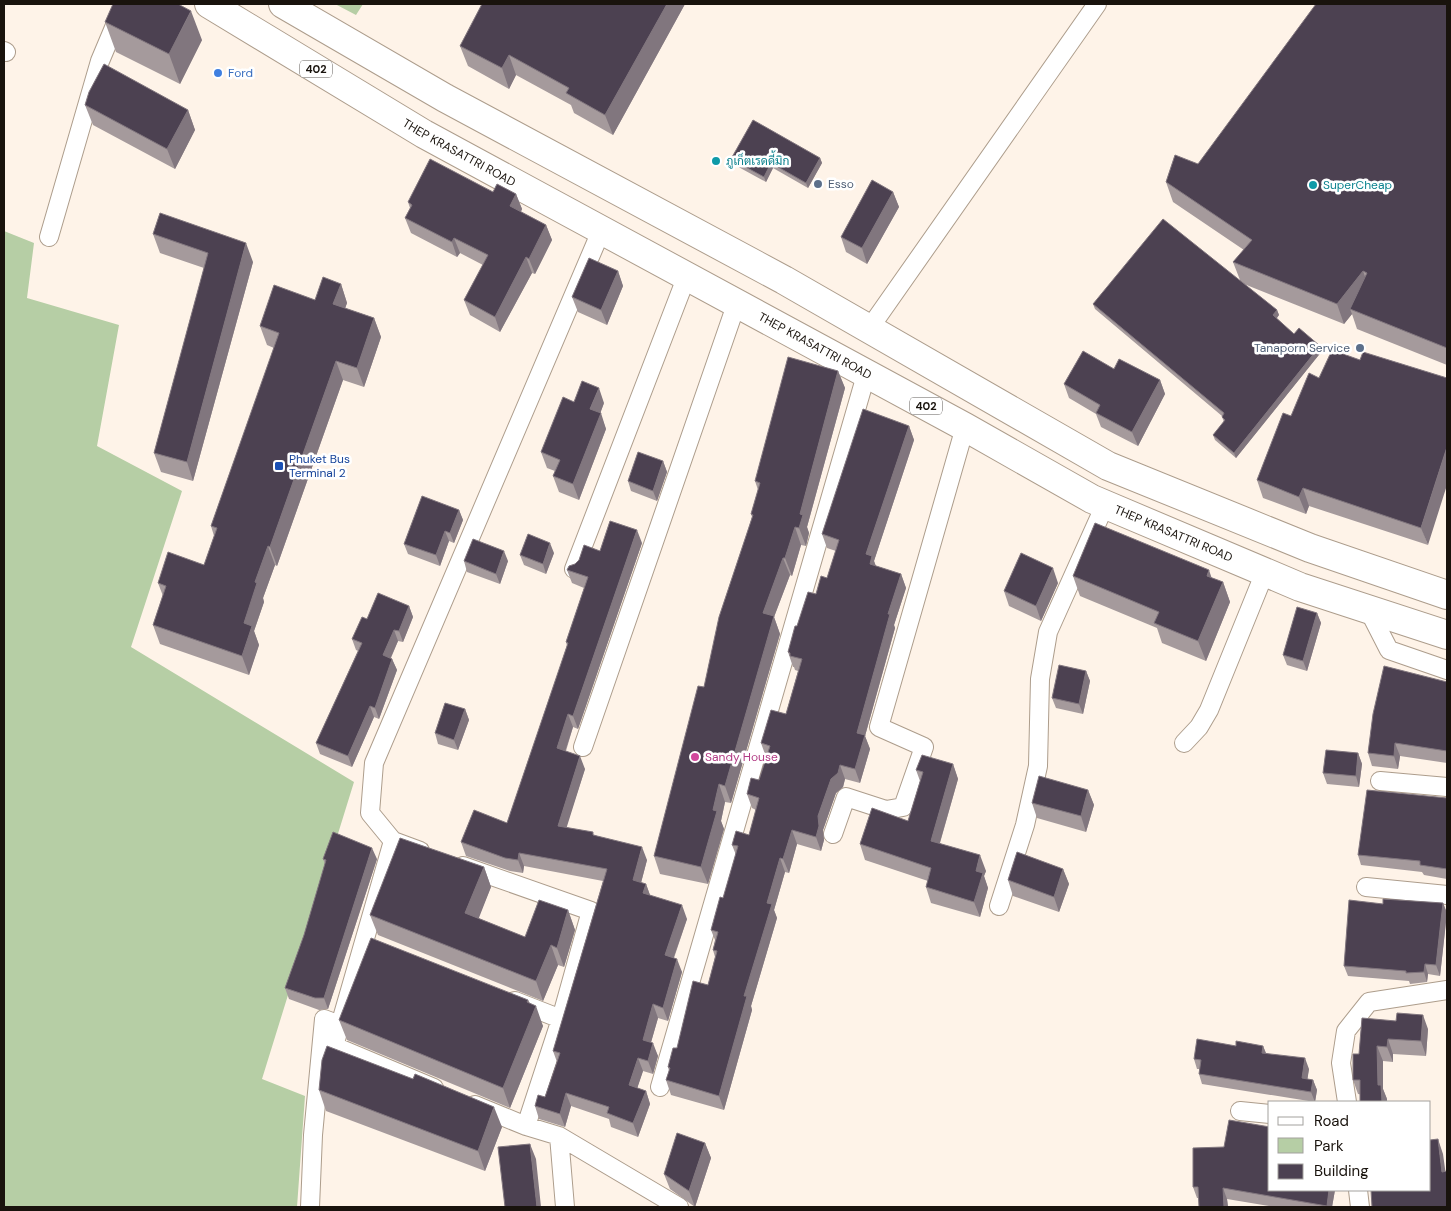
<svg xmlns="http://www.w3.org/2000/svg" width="1451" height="1211" viewBox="0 0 1451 1211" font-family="'DM Sans',Sarabun,sans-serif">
  <rect width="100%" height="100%" fill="#fef3e8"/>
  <path fill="#b6cea5" d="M335,4H363L356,15Z
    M4,231L34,243L27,298L119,325L97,446L182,491L131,647L354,782L262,1079L305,1096L297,1207H4Z"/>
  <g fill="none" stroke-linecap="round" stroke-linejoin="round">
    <defs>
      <path id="minor" d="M4,51L6,52
        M49,237L100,61L124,4
        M869,329L1097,4
        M574,569L686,278
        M1368,609L1389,650L1447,670
        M1184,743L1199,727L1209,710L1265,572
        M583,747L736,305
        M1380,781L1447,787
        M833,834L846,797L886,810L903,807L924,747L879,727L965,427
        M393,841L334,1046L434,1088
        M420,851L393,841L370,813L374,763L601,231
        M463,866L591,911L561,1019L526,1126
        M1366,887L1447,895
        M999,906L1025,825L1038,766L1040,679L1048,632L1105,505
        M515,1001L561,1019
        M660,1087L866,375
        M1347,1102L1341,1063L1346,1031L1369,1002L1447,990
        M475,1105L526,1126L559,1136L679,1207
        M1240,1111L1270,1114
        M559,1136L565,1207
        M1358,1190L1360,1207
        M310,1207L313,1135L324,1019L340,1025"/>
      <g id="primary">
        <path id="s1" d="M209,4L424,134L965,427L1092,499L1300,587L1447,635"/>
        <path d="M283,4L445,98L784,280L1108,466L1310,548L1447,595"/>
      </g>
    </defs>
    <use href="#minor" stroke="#ad9d8c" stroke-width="20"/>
    <use href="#primary" stroke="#ad9d8c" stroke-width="30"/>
    <use href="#minor" stroke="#fff" stroke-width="18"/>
    <use href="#primary" stroke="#fff" stroke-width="28"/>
  </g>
  <path fill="#a59a9c" d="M685,4L613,135L574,113L571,105L516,75L509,89L468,66L460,46Z
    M1447,4V365L1357,329L1352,314L1344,324L1244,284L1277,310L1279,315L1276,318L1294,334L1322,351L1236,458L1215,440L1213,435L1224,422L1222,417V416L1095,309L1093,304L1240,280L1233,262L1244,250L1173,202L1166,182L1198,164Z
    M105,22L202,40L180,84L116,52Z
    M85,105L188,110L195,130L175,169L93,125Z
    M820,158L822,163L808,188L773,168L766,182L733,164L731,159Z
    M493,192L516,194L522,209L521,212L546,225L552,240L535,274L532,273L500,332L470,315L464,300L483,265L460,253L457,257L411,233L405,218L410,208L408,202Z
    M893,192L899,207L867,264L846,252L841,237Z
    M153,234L253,262L193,481L161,472L154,453L204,268L160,253Z
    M618,271L623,286L607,325L578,312L572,297Z
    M341,284L347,303L345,308L374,318L381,337L364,387L343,380L277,566L275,565L263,598L264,602L254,631L259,645L249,675L160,644L153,625L163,596L158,583L204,565L214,536L211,526L274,348L267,345L260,326L315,300Z
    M1360,360L1428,545L1309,506L1306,514L1263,498L1257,480L1291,416L1319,378Z
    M1114,369L1160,380L1165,394L1138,446L1101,427L1096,414L1069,398L1064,384Z
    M838,371L845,388L807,527L809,533L806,546L801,545L792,576L790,575L774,617L780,634L731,803L725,802L721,821L724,829L708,884L660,874L654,856L704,687L752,517L751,514L758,490L755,481Z
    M604,403L600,413L606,429L579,500L559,492L553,476L555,471L547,468L541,452Z
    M909,426L914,440L874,561L876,566L901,574L906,588L894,625L895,628L865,736L870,749L860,783L845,779L843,787L836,793L823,830L824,840L821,851L797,844L789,873L785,872L774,910L777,918L751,1006L752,1010L724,1110L671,1095L666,1080L669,1071L668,1067L708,985L715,957L713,950L715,940L711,930L723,898L736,855L732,845L749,835L756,810L752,808L747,794L759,780L766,757L761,743L786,714L798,671L795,670L794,667H793L788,652L797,626L816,594L827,578L836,551L827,548L822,534Z
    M663,461L667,472L657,501L631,491L628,481Z
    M459,510L463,520L454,543L449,541L440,566L408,554L404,544Z
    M642,543L578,729L573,727L566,751L585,769L566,827L595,835L647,860L641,883L646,884L650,895L687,919L674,958L682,972L668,1021L658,1018L651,1042L658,1056L653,1074L643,1071L637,1088L646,1091L650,1104L638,1137L611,1127L609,1119L571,1106L565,1127L539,1119L535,1106L545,1097L557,1062L553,1051L603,881L524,866L523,873L510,871L466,856L461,842L507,823L567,646L566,642L584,588L572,583L567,570L575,564L600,551Z
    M554,553L546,574L524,565L520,555Z
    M464,561H508L500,584L467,572Z
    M1073,576L1212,578L1223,582L1230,602L1206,661L1162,643L1157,628L1080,596Z
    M1058,583L1041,621L1009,606L1004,591Z
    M409,606L413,617L403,642L398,641L391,658L392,659L397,670L379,719L374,717L352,767L320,754L316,743L358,651L356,650L352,639L367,619Z
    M1317,613L1321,623L1307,671L1287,665L1283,655Z
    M1086,671L1090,681L1083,714L1056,708L1052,698Z
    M1447,682V763L1400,756L1398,769L1372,766L1368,753Z
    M465,709L469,720L458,750L438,744L435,733Z
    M1358,753L1362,764L1359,787L1327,784L1323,773Z
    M953,764L958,779L940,843L986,871L984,876L988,888L980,917L931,903L926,887L928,881L865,860L860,844L908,821L920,781L916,770Z
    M1088,790L1094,805L1086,832L1037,818L1032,803Z
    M1447,798V879L1424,875L1422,872L1361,865L1358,855Z
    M323,859H377L328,1009L319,1010L289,999L285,988L304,935L325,864Z
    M484,867L491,887L478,918L525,937L568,910L575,930L564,967L558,965L543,1001L378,935L370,915Z
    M1063,869L1069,884L1059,912L1013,896L1008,880Z
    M1443,903L1447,913L1440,976L1428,974L1427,982L1410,984L1409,981L1348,976L1344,966L1383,904Z
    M528,1000L543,1026L510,1108L347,1040L339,1020Z
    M1362,1018L1428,1029L1426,1056L1393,1054V1062L1383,1061V1089L1387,1099L1358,1094L1353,1080L1359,1054Z
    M1236,1046H1263L1266,1053L1309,1069L1307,1079L1313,1080L1317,1090L1315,1102L1202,1084L1199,1074V1069H1197L1194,1059Z
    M319,1090L502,1127L485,1171L326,1111Z
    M705,1143L711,1158L695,1207L670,1189L664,1174Z
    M1193,1187L1270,1190H1335L1332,1207H1275L1227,1199L1228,1207H1199V1198H1197Z"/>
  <path fill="#81767e" d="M667,4H685L613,135L605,115Z
    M191,11L202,40L180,84L169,54Z
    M509,55L516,75L509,89L502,68Z
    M188,110L195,130L175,169L167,149Z
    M820,158L822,163L808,188L806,183Z
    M771,163L773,168L766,182L764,177Z
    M893,192L899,207L867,264L862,248Z
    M516,194L522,209L516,221L510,206Z
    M546,225L552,240L535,274L529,259Z
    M454,238L460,253L457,257L452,242Z
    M246,243L253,262L193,481L187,462Z
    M526,257L532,273L500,332L495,317Z
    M618,271L623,286L607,325L601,310Z
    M1363,271L1370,291L1350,309L1352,314L1344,324L1337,304Z
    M341,284L347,303L340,323L333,304Z
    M1277,310L1279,315L1275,321L1273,315Z
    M374,318L381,337L364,387L357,368Z
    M1320,346L1322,351L1236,458L1234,453Z
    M336,361L343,380L277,566L270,547Z
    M838,371L845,388L807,527L809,533L806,546L799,528L800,514Z
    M1160,380L1165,394L1138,446L1132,432Z
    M599,388L604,403L596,425L590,409Z
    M601,413L606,429L579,500L573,484Z
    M909,426L914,440L874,561L877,570L875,578L866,554Z
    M1447,447V485L1428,545L1421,528Z
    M663,461L667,472L657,501L653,491Z
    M1303,488L1309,506L1306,514L1299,497Z
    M459,510L463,520L454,543L450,533Z
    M795,527L801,545L792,576L785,558Z
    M637,530L642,543L578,729L573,716Z
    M445,531L449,541L440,566L436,555Z
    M550,543L554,553L546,574L543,564Z
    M268,546L275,565L263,598L264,602L254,631L259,645L249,675L242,656L244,623L255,582Z
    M504,551L508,561L500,584L496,574Z
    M783,558L790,575L774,617L780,634L731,803L725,786L763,613Z
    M1053,568L1058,583L1041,621L1036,606Z
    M1209,570L1216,591L1207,576Z
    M901,574L906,588L894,625L895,628L865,736L870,749L860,783L855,769L857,733L888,614Z
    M1223,582L1230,602L1206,661L1198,641Z
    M409,606L413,617L403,642L399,631Z
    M1317,613L1321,623L1307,671L1303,661Z
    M394,630L398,641L387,666L383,655Z
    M392,659L397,670L379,719L375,708Z
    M1086,671L1090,681L1083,714L1079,704Z
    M370,706L374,717L352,767L348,756Z
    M465,709L469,720L458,750L454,740Z
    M568,714L573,727L562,761L557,748Z
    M1395,743L1400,756L1398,769L1394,756Z
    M1358,753L1362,764L1359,787L1356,776Z
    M580,756L585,769L563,839L558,826Z
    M953,764L958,779L936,856L931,841Z
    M840,765L845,779L843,787L836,793L823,830L824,840L821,851L816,837L818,816L831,779Z
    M719,784L725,802L721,821L724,829L708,884L701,867L713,810Z
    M1088,790L1094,805L1086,832L1081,816Z
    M792,830L797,844L789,873L783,859Z
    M642,847L647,860L638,894L633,880Z
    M372,848L377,859L328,1009L324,998Z
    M519,853L524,866L523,873L518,860Z
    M980,855L986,871L984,876L988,888L980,917L974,902L976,871Z
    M780,858L785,872L774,910L777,918L751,1006L752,1010L724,1110L719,1096L767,903Z
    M484,867L491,887L473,933L465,913Z
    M1063,869L1069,884L1059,912L1054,897Z
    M646,884L651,898L643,893Z
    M1443,903L1447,913L1440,976L1436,965Z
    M682,905L687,919L670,968L665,955Z
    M568,910L575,930L564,967L557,948Z
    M551,945L558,965L543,1001L536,981Z
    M677,959L682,972L668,1021L663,1008Z
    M1425,964L1428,974L1427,982L1424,972Z
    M528,1000L533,1013L536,1006L543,1026L510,1108L503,1088Z
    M653,1004L658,1018L648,1053L643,1040Z
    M1423,1015L1428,1029L1426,1056L1421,1041Z
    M1388,1039L1393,1054V1062L1387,1047Z
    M653,1043L658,1056L653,1074L648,1061Z
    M1263,1046L1267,1056L1262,1053Z
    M1377,1046L1383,1061V1089L1387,1099V1102H1382L1378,1085Z
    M638,1058L643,1071L634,1098L629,1085Z
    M1305,1058L1309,1069L1306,1089L1302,1078Z
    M1313,1080L1317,1090L1315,1102L1311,1092Z
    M646,1091L650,1104L638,1137L633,1123Z
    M566,1093L571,1106L565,1127L560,1114Z
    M494,1107L502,1127L485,1171L478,1151Z
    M1438,1139L1443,1154L1447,1183L1442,1172Z
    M705,1143L711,1158L695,1207L689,1191Z
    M530,1144L536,1159L541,1207H537Z
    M1223,1188L1227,1199L1228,1207H1224Z
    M1329,1190H1335L1332,1207H1328L1327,1206Z"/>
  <path fill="#4c4151" stroke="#81767e" d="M113,4H178L191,11L169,54L105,22Z
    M482,4H667L605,115L566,93L569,88L509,55L502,68L460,46Z
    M1316,4H1447V348L1350,309L1367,273L1363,271L1337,304L1233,262L1252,240L1166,182L1175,155L1198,164Z
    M104,64L188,110L167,149L85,105L89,92Z
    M753,120L820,158L806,183L771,163L764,177L731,159Z
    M430,159L493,192L497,184L516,194L510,206L546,225L529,259L526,257L495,317L464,300L488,255L454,238L452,242L405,218L412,205L408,202Z
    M872,180L893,192L862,248L841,237Z
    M160,213L246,243L187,462L154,453L208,253L153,234Z
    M1163,219L1277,310L1273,315L1294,334L1299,328L1320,346L1234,453L1213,435L1225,420L1222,417L1224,413L1093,304Z
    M589,258L618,271L601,310L572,297Z
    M323,277L341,284L333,304L374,318L357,368L336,361L270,547L268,546L255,582L257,583L244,623L252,626L242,656L153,625L166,586L158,583L168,552L204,565L217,528L211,526L279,333L260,326L274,285L315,300Z
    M1332,350L1360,360L1363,352L1447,378V447L1421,528L1303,488L1299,497L1257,480L1283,413L1291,416L1309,373L1319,378Z
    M1083,351L1114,369L1119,359L1160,380L1132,432L1096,413L1100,405L1064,384Z
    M788,357L838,371L800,514L803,515L799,528L795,527L785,558H783L763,613L774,616L725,786L719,784L713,810L717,811L701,867L654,856L698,686L704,687L719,617L753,515L751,514L760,483L755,481Z
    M582,381L599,388L590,409L601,413L573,484L553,476L560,460L541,452L563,397L574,402Z
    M863,409L909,426L866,554L872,556L870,564L901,574L888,614H890L857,733L865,735L855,769L840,765L838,773L831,779L818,816L819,826L816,837L792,830L783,859L780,858L767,903L772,904L744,996H747L719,1096L666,1080L670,1068L668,1067L673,1048H677L693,981L708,985L717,951L713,950L718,932L711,930L720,897L723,898L738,846L732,845L736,831L749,835L759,798L747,794L751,778L759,780L770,746L761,743L771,710L786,714L802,659L790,656V653L788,652L795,626H797L808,592L816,594L821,576L827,578L839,540L822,534Z
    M638,452L663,461L653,491L628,481Z
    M422,496L459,510L450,533L445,531L436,555L404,544Z
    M610,521L637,530L573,716L568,714L557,748L580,756L558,826L593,832V835L642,847L633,880L646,884L643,893L682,905L665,955L677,959L663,1008L653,1004L643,1040L653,1043L648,1061L638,1058L629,1085L646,1091L633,1123L607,1113L609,1107L566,1093L560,1114L535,1106L538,1095L545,1097L560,1053L553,1051L607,869L519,853L518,860L505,858L461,842L474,810L507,823L568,643L566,642L588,577L567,570L569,566L575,564L579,560L584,545L600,551Z
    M1095,523L1209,570L1207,576L1223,582L1198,641L1154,623L1159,612L1073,576Z
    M528,534L550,543L543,564L520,555Z
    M473,539L504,551L496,574L464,561Z
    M1021,553L1053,568L1036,606L1004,591Z
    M378,593L409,606L399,631L394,630L383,655L392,659L375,708L370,706L348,756L316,743L362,643L352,639L362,617L367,619Z
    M1297,607L1317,613L1303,661L1283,655Z
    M1059,665L1086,671L1079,704L1052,698Z
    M1384,666L1447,682V751L1395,743L1394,756L1368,753L1373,714Z
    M445,703L465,709L454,740L435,733Z
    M1326,750L1358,753L1356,776L1323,773Z
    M922,755L953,764L931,841L980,855L976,871L983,873L974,902L926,887L931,868L860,844L872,808L908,821L923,772L916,770Z
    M1039,776L1088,790L1081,816L1032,803Z
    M1367,790L1447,798V869L1420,865V861L1358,855Z
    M333,832L372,848L324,998H315L285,988L304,935L326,860L323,859Z
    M400,838L484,867L465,913L525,937L539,900L568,910L557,948L551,945L536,981L370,915Z
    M1017,852L1063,869L1054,897L1008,880Z
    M1383,899L1443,903L1436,965L1425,964L1424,972L1406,973V971L1344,966L1349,900L1383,904Z
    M371,938L528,1000L527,1002L536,1006L503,1088L339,1020Z
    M1397,1013L1423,1015L1421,1041L1388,1039L1387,1047L1377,1046L1378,1085H1381L1382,1102H1360V1080H1353V1054H1359L1362,1018L1396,1021Z
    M1197,1039L1236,1046V1041L1263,1046L1262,1053L1305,1058L1302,1078L1313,1080L1311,1092L1199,1074L1201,1060L1194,1059Z
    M327,1046L413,1079L415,1074L494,1107L478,1151L319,1090L322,1060Z
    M1229,1120L1270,1127V1190H1329L1327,1206L1223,1188L1224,1207H1199L1198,1187H1193V1148L1224,1147Z
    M677,1133L705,1143L689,1191L664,1174Z
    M1438,1139L1442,1172L1447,1171V1207H1372L1371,1190H1430V1140Z
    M530,1144L537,1207H505L498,1147Z"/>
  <circle fill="#3f7fe0" stroke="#fff" stroke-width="2" cx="218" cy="73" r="5"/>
  <g fill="#0f9aa8" stroke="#fff" stroke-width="2">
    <circle cx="716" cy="161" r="5"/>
    <circle cx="1313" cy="185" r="5"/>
  </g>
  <g fill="#5c6f8a" stroke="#fff" stroke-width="2">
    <circle cx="818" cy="184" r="5"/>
    <circle cx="1360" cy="348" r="5"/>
  </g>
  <rect fill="#1a4fb4" stroke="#fff" stroke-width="2" x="274" y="461" width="10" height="10" rx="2.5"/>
  <circle fill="#d1479c" stroke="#fff" stroke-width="2" cx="695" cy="757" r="5"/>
  <g text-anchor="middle" stroke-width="5" stroke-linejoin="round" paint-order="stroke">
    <g fill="#fff" stroke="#5e5a56" stroke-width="1">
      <rect x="300" y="60.5" width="32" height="17" rx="4"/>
      <rect x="910" y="397.5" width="32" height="17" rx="4"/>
    </g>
    <g font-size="11" font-weight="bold" fill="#19130d">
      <text x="316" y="73">402</text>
      <text x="926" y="410">402</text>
    </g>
    <g font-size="12" fill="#366cbe" stroke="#fff" text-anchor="start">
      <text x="228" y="77">Ford</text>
    </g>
    <g font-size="12" fill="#19130d" stroke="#fff">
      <text dy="4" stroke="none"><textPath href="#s1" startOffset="291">THEP KRASATTRI ROAD</textPath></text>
      <text dy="4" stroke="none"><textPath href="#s1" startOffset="696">THEP KRASATTRI ROAD</textPath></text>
      <text dy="4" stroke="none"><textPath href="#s1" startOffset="1101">THEP KRASATTRI ROAD</textPath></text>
    </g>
    <g font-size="12" fill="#0d838f" stroke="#fff" text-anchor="start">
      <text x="726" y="165">ภูเก็ตเรดดี้มิก</text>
      <text x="1323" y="189">SuperCheap</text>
    </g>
    <g font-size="12" fill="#4e5e75" stroke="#fff" text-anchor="start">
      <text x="828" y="188">Esso</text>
      <text x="1350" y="352" text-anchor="end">Tanaporn Service</text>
    </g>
    <g font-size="12" fill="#164399" stroke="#fff" text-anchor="start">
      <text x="289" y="463">Phuket Bus<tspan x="289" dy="14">Terminal 2</tspan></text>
    </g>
    <g font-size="12" fill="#b23c85" stroke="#fff" text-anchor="start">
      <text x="705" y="761">Sandy House</text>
    </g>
  </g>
  <rect width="1451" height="1211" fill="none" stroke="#19130d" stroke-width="10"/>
  <rect x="1268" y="1101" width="162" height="90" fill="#ffffff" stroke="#a3a19e"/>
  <rect x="1278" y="1117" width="25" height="8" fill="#ffffff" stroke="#a3a19e"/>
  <text x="1314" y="1126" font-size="15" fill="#19130d">Road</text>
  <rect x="1278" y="1138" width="25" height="15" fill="#b6cea5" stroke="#a3a19e"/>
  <text x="1314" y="1151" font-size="15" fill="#19130d">Park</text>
  <rect x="1278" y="1164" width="25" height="15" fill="#4c4151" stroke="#a3a19e"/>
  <text x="1314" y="1176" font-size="15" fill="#19130d">Building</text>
</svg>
